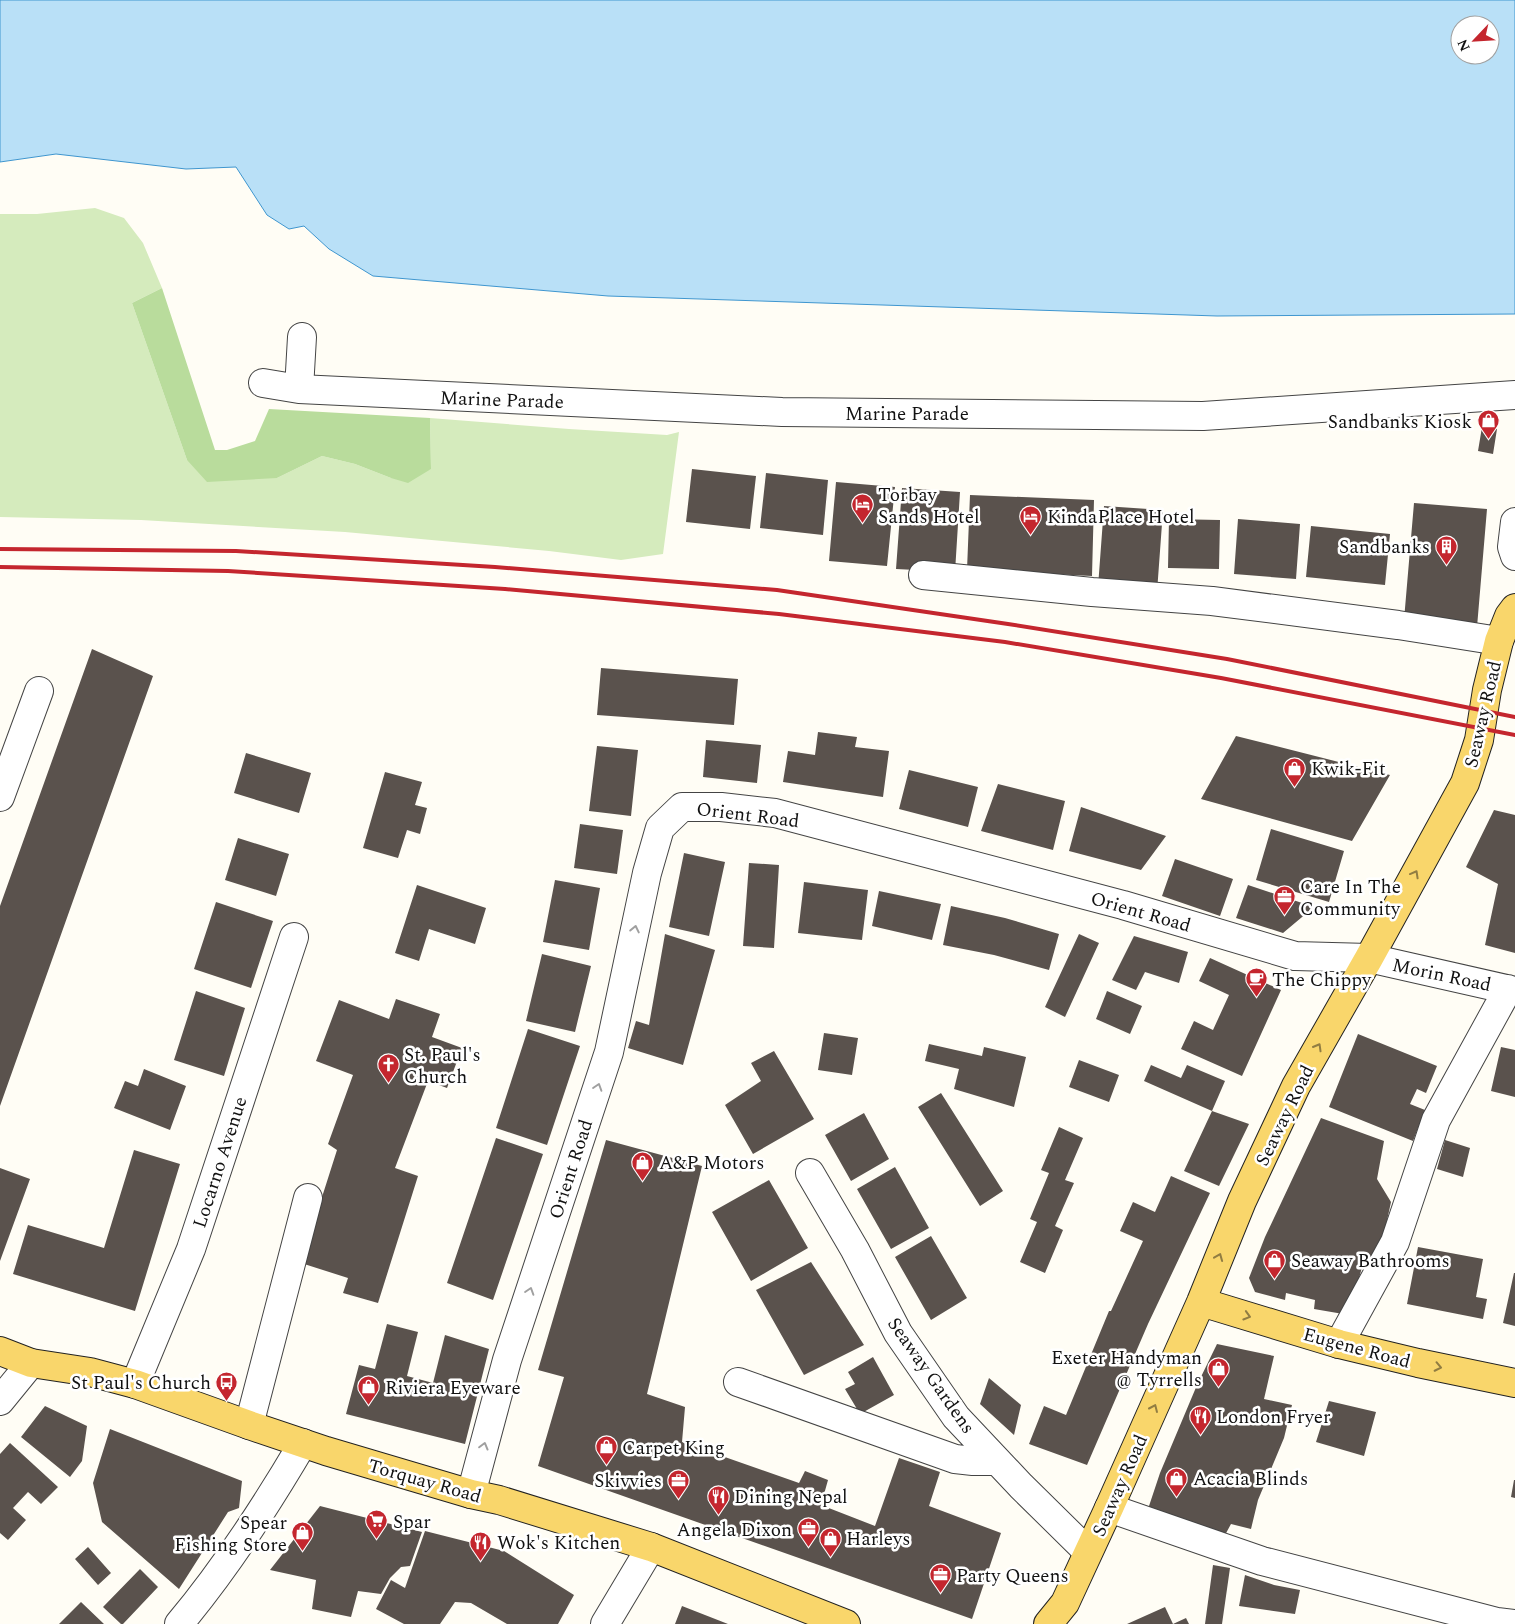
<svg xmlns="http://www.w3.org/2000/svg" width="1515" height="1624" viewBox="0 0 1515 1624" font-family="Spectral,serif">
  <rect width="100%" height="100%" fill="#fffdf5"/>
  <path fill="#d5ebbd" d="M95,208L124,218L143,243L162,288L132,303L187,460L277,478L322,456L355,464L391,478L431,469L430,418L569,429L667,435L679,432L663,554L621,560L549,551L345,532L141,520L0,517V214H37Z"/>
  <path fill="#b9dc9c" d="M162,288L215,450H227L255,441L269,409L430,418L431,469L408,483L391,478L355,464L322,456L277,478L207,482L187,460L132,303Z"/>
  <path fill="#b9e0f7" stroke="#3f96cf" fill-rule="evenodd" d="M0,0H1515V314L1217,316L608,296L373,276L329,249L304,226L289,229L267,215L236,167L186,169L56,154L0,162ZM1460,25H1490V55H1460Z"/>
  <path fill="#5a524d" d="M1482,427L1497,429L1493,454L1478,451Z
    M692,469L756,476L750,529L686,522Z
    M766,473L828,480L823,535L760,528Z
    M836,482L895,487L887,566L829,561Z
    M902,488L960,492L955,572L896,569Z
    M970,495L1094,500L1092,576L967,570Z
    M1414,503L1487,509L1477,627L1404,620Z
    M1104,506L1163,510L1157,592L1098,587Z
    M1169,519L1220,520L1219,569L1168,568Z
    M1238,519L1300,524L1296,579L1234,574Z
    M1311,526L1390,534L1385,585L1306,577Z
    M92,649L153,676L0,1106V906Z
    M601,668L738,679L734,725L597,715Z
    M818,732L857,737L855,747L889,751L883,797L783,782L788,751L815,755Z
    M1236,736L1390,775L1352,841L1201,799Z
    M706,740L761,745L757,783L703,777Z
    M597,746L638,750L631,816L589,811Z
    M246,753L311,773L299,813L234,793Z
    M909,770L978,787L968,827L899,809Z
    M385,772L422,782L415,805L427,808L420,834L407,830L398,858L363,848Z
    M998,784L1065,801L1053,850L981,831Z
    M1081,807L1166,836L1141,870L1069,851Z
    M1494,810L1515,815V953L1485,945L1498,884L1466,867Z
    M580,824L623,830L617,874L574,868Z
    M1271,829L1344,851L1329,902L1256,880Z
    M238,838L289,854L276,896L225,880Z
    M684,853L725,862L709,936L669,927Z
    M1175,859L1233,879L1220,916L1162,896Z
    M749,863L779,865L774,948L743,946Z
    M555,880L600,888L589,950L543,942Z
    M804,882L868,890L862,940L798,933Z
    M417,885L486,908L475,944L429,929L419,961L395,953Z
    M1248,885L1314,907L1283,933L1236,918Z
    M879,891L941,904L932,940L872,926Z
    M216,902L273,921L251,988L194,969Z
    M951,906L1005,918L1059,934L1049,970L994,955L943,945Z
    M665,934L715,950L683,1065L628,1048L636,1021L649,1025Z
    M1079,934L1099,943L1065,1017L1045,1007Z
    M1134,936L1188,952L1179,983L1145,972L1136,990L1112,980Z
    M542,954L591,966L575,1032L526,1021Z
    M1210,958L1281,990L1242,1076L1181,1049L1194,1021L1213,1030L1229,995L1199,981Z
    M196,991L245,1008L224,1076L174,1060Z
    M1107,991L1142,1006L1130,1034L1096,1019Z
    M396,999L440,1014L432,1037L462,1048L447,1088L428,1081L395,1168L418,1176L378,1303L343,1293L348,1278L301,1263L337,1150L328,1144L353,1075L316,1061L339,1000L389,1019Z
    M528,1029L580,1046L547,1145L496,1128Z
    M824,1033L858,1038L852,1075L818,1070Z
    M1358,1034L1437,1066L1426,1093L1417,1089L1410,1104L1425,1110L1413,1141L1329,1107Z
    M929,1044L982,1056L984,1047L1026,1057L1014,1107L954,1089L959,1069L925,1061Z
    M1501,1047L1515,1050V1097L1491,1091Z
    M774,1051L814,1119L753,1154L725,1105L761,1081L751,1063Z
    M1079,1060L1119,1075L1109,1102L1069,1087Z
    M1151,1065L1181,1078L1187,1065L1225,1081L1212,1111L1144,1081Z
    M144,1069L186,1086L170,1130L114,1108L125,1081L138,1086Z
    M941,1093L1003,1191L980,1206L918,1107Z
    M1212,1111L1249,1124L1219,1186L1184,1171Z
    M864,1113L889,1159L851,1181L825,1135Z
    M1321,1118L1384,1141L1377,1179L1391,1202L1380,1253L1364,1260L1349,1315L1314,1309L1315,1300L1286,1293L1285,1300L1255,1292L1249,1278L1265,1237Z
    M1059,1127L1083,1138L1065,1180L1074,1183L1055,1226L1063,1230L1045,1273L1020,1262L1037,1222L1030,1219L1049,1173L1041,1170Z
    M496,1138L543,1154L493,1300L447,1283Z
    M606,1140L702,1166L647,1394L685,1407L682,1442L799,1483L805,1471L828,1480L821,1505L875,1526L899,1458L940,1472L929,1506L1001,1533L972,1619L538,1466L564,1377L538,1370Z
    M1445,1140L1470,1148L1463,1177L1437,1169Z
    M134,1150L180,1164L135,1311L13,1274L28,1225L104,1248Z
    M895,1167L929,1228L891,1249L857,1189Z
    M0,1168L30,1179L0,1261Z
    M1171,1176L1210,1193L1148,1324L1087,1465L1029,1444L1044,1406L1066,1415L1109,1311H1111L1143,1241L1120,1231L1133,1202L1155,1212Z
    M769,1180L808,1248L751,1281L712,1212Z
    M931,1236L967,1298L931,1320L895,1257Z
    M1418,1247L1483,1259L1476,1297L1487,1299L1483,1319L1407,1304Z
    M811,1262L864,1345L804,1375L756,1290Z
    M1514,1273H1515V1326L1503,1323Z
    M387,1324L418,1332L407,1376L433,1383L445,1335L489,1349L465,1444L346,1414L359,1365L375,1369Z
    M1217,1344L1274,1356L1264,1399L1292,1405L1284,1438L1258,1500L1251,1529L1231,1524L1225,1535L1147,1512L1160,1473L1197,1385Z
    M873,1357L894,1395L860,1414L845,1389L855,1384L848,1372Z
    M989,1378L1021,1405L1014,1435L980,1404Z
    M1329,1401L1376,1412L1364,1456L1316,1442Z
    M45,1406L87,1426L82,1461L70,1477L21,1437Z
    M110,1429L242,1481L239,1508L228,1512L179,1589L102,1522L93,1483Z
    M10,1443L58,1487L41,1504L28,1492L13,1508L26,1520L8,1540L0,1533V1454Z
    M1514,1480H1515V1498L1511,1497Z
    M320,1506L422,1532L410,1566L401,1567L390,1578L381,1594L358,1591L351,1617L312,1609L316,1580L270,1570Z
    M425,1531L504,1551L574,1595L558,1624H507L471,1603L455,1602L440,1624H404L376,1609L391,1580L405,1588Z
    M88,1547L111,1573L98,1585L75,1559Z
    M1213,1565L1230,1568L1222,1624H1205Z
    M140,1569L158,1587L123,1624H121L103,1607Z
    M1245,1575L1274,1585L1300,1590L1295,1614L1239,1606Z
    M81,1602L104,1624H59Z
    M682,1606L728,1624H675Z
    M1165,1607L1173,1624L1186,1618L1189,1624H1127Z"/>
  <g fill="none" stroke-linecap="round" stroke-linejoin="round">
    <defs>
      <path id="minor" d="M263,383L299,389L782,412L1203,416L1515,395
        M299,389L302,337
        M1515,522L1512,547L1515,556
        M923,575L1092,592L1212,601L1398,625L1499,641
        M0,797L39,691
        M810,1173L855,1250L898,1333L956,1417L1021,1486L1088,1552
        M1339,1344L1395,1242L1436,1120L1508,989
        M738,1382L955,1459L973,1461H997
        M135,1384L191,1249L294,937
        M0,1401L31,1363
        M249,1425L308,1198
        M471,1494L507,1360L609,1052L647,873L660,828L682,807H721L775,813L1123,905L1295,956L1369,958L1515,991
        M1109,1508L1262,1561L1497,1622L1515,1624
        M179,1624C226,1568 266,1506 303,1443
        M605,1624L651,1547"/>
      <path id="major" d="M1201,1302L1339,1344L1418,1363L1515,1383
        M0,1351L31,1363L90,1372L135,1384L249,1425L326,1451L471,1494L499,1500L651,1547L846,1624
        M1048,1624L1065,1603L1109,1508L1201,1302L1242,1201L1296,1086L1369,958L1465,783L1479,740L1487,690L1499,641L1509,616L1515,608"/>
    </defs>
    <use href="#minor" stroke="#444" stroke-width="30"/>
    <use href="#major" stroke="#222" stroke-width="30"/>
    <use href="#minor" stroke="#fff" stroke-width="28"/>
    <use href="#major" stroke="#f9d66b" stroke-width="28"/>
    <path stroke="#c4262e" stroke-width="4" d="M0,549L236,551L495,567L777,590L1008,624L1227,659L1515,717
      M0,567L228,571L505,589L779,614L1005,642L1221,678L1515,735"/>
  </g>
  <defs><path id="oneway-chevron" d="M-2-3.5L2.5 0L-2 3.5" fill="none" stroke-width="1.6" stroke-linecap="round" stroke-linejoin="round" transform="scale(1.25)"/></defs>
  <g stroke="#917d42">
    <use href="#oneway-chevron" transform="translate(1415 874) rotate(-61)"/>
    <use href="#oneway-chevron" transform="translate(1318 1047) rotate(-60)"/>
    <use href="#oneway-chevron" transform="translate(1219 1257) rotate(-68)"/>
    <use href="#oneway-chevron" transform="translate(1247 1316) rotate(17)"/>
    <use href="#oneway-chevron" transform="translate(1438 1367) rotate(12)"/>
    <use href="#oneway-chevron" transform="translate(1154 1408) rotate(-66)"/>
  </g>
  <g stroke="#a0a0a0">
    <use href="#oneway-chevron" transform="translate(635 929) rotate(-78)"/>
    <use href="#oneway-chevron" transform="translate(598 1087) rotate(-72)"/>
    <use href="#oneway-chevron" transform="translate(530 1291) rotate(-72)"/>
    <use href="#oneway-chevron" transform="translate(484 1446) rotate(-75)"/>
  </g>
  <defs>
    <symbol id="shop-pin" viewBox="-11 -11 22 30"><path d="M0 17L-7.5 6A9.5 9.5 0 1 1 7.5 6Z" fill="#c4262e" stroke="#fff"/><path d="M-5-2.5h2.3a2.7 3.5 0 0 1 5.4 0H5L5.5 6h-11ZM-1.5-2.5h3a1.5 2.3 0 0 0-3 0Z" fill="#fff"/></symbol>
    <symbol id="hotel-pin" viewBox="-11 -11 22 30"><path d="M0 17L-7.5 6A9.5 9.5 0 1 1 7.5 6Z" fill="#c4262e" stroke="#fff"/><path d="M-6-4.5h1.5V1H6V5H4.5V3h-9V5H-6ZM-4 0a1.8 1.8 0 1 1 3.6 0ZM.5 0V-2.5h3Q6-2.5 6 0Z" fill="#fff"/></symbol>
    <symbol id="building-pin" viewBox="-11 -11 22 30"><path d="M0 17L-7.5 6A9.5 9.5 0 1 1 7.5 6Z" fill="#c4262e" stroke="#fff"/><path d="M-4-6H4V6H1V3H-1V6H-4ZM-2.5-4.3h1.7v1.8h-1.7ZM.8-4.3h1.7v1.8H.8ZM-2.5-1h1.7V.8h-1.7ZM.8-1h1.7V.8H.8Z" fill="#fff"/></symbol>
    <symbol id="office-pin" viewBox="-11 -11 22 30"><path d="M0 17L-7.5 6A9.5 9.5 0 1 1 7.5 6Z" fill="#c4262e" stroke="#fff"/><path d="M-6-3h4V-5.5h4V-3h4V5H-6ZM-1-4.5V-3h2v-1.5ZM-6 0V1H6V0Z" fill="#fff"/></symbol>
    <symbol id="cafe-pin" viewBox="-11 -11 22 30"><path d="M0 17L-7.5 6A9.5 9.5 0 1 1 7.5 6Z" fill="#c4262e" stroke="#fff"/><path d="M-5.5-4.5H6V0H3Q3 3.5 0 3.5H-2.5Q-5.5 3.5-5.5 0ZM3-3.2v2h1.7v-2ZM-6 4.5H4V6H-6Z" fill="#fff"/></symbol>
    <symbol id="church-pin" viewBox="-11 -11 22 30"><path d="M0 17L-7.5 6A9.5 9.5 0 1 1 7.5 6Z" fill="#c4262e" stroke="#fff"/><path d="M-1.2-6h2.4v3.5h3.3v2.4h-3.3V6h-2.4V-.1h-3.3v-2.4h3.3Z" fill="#fff"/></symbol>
    <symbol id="bus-pin" viewBox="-11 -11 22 30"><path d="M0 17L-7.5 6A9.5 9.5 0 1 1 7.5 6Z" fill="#c4262e" stroke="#fff"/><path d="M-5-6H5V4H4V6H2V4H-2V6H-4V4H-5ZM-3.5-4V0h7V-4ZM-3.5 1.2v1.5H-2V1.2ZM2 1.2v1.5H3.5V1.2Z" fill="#fff"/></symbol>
    <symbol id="restaurant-pin" viewBox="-11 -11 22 30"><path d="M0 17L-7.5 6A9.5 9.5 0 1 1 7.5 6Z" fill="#c4262e" stroke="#fff"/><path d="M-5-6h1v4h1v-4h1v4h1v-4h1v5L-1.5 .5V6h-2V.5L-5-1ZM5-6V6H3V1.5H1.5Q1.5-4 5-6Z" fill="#fff"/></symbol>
    <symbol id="supermarket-pin" viewBox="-11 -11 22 30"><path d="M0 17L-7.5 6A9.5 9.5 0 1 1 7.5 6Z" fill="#c4262e" stroke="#fff"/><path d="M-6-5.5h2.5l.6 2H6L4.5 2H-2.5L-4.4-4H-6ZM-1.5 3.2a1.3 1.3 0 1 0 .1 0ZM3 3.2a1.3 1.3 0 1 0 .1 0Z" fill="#fff"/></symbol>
  </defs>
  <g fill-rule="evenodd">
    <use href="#shop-pin" x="1476" y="408" width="25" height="34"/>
    <use href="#hotel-pin" x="850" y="492" width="25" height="34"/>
    <use href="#hotel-pin" x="1018" y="504" width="25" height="34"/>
    <use href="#building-pin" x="1434" y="534" width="25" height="34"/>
    <use href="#shop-pin" x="1282" y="756" width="25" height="34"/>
    <use href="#office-pin" x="1272" y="884" width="25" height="34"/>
    <use href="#cafe-pin" x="1244" y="966" width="25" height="34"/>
    <use href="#church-pin" x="376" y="1052" width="25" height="34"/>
    <use href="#shop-pin" x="630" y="1150" width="25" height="34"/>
    <use href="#shop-pin" x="1262" y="1248" width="25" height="34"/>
    <use href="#shop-pin" x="1206" y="1356" width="25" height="34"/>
    <use href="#bus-pin" x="214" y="1370" width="25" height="34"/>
    <use href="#shop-pin" x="356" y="1374" width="25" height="34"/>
    <use href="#restaurant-pin" x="1188" y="1404" width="25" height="34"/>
    <use href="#shop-pin" x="594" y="1434" width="25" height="34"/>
    <use href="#shop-pin" x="1164" y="1466" width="25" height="34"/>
    <use href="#office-pin" x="666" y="1468" width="25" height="34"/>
    <use href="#restaurant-pin" x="706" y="1484" width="25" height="34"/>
    <use href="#supermarket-pin" x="364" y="1508" width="25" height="34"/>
    <use href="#office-pin" x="796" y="1516" width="25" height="34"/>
    <use href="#shop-pin" x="290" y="1520" width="25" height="34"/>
    <use href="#shop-pin" x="818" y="1526" width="25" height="34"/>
    <use href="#restaurant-pin" x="468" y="1530" width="25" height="34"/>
    <use href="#office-pin" x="928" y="1562" width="25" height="34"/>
  </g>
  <g text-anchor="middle" stroke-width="5" stroke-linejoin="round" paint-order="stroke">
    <g font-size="19" fill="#111" stroke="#fff">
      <text transform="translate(502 399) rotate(2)" y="7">Marine Parade</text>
      <text x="907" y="420">Marine Parade</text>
      <text transform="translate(1482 714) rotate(-77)" y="7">Seaway Road</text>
      <text transform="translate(748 814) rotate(7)" y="7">Orient Road</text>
      <text transform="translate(1141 911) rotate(16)" y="7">Orient Road</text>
      <text transform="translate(1442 974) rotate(12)" y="7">Morin Road</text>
      <text transform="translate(1284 1115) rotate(-64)" y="7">Seaway Road</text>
      <text transform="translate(219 1162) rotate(-72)" y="7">Locarno Avenue</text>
      <text transform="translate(570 1169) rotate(-72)" y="7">Orient Road</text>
      <text transform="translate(1357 1347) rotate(15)" y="7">Eugene Road</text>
      <text transform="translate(932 1375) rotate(55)" y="7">Seaway Gardens</text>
      <text transform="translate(425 1480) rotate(16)" y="7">Torquay Road</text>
      <text transform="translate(1119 1485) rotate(-66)" y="7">Seaway Road</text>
    </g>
    <g font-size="19" fill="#111" stroke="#fff" text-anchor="start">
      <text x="1472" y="428" text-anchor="end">Sandbanks Kiosk</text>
      <text x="878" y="501">Torbay<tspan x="878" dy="22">Sands Hotel</tspan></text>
      <text x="1047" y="523">KindaPlace Hotel</text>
      <text x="1430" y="553" text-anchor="end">Sandbanks</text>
      <text x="1311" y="775">Kwik-Fit</text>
      <text x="1300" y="893">Care In The<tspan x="1300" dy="22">Community</tspan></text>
      <text x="1272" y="986">The Chippy</text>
      <text x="404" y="1061">St. Paul's<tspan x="404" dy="22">Church</tspan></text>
      <text x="659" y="1169">A&amp;P Motors</text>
      <text x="1291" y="1267">Seaway Bathrooms</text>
      <text x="1202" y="1364" text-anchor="end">Exeter Handyman<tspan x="1202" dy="22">@ Tyrrells</tspan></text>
      <text x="211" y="1389" text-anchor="end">St Paul's Church</text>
      <text x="385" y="1394">Riviera Eyeware</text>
      <text x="1216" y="1423">London Fryer</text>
      <text x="622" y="1454">Carpet King</text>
      <text x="1193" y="1485">Acacia Blinds</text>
      <text x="662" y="1487" text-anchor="end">Skivvies</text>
      <text x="734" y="1503">Dining Nepal</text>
      <text x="393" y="1528">Spar</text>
      <text x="287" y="1529" text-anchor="end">Spear<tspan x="287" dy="22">Fishing Store</tspan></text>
      <text x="792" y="1536" text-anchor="end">Angela Dixon</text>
      <text x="846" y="1545">Harleys</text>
      <text x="497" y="1549">Wok's Kitchen</text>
      <text x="956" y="1582">Party Queens</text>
    </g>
  </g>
  <g transform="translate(1475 40) rotate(245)"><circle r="24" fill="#ffffff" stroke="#a0a0a0"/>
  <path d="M0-4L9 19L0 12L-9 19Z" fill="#c4262e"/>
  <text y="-8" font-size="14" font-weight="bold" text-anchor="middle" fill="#111111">N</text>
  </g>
</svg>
